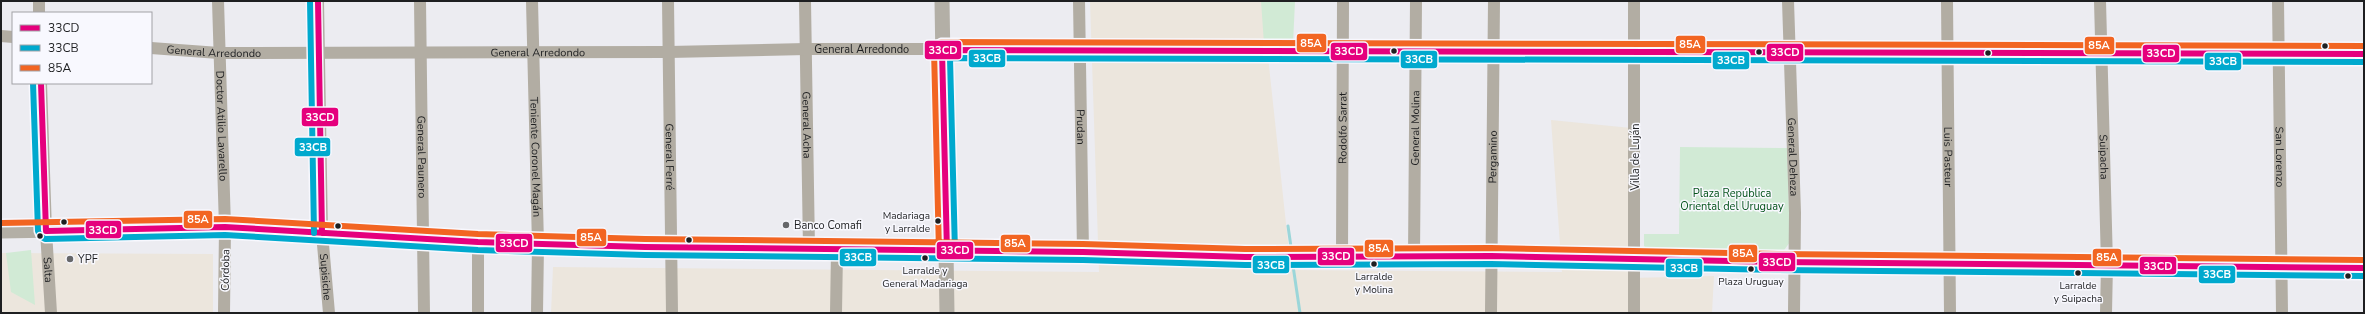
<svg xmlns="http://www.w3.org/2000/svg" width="2365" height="314" viewBox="0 0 2365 314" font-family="'Nunito Sans',sans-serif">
  <rect width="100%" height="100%" fill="#ececf1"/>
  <path fill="#ece6dd" d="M1090,1H1262L1291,270L1562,272L1551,120L1631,128L1630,278L1714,276L1712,313H551L553,267L1099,272Z
    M1,253L213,254V313H1Z"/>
  <path fill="#d1ead5" d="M1261,1H1295L1293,44H1264Z
    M1680,147L1787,148L1790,242L1782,253L1651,252L1644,246V234H1679Z
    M31,250L35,305L11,292L6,253Z"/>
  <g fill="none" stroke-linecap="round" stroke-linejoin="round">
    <path stroke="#9bd6d9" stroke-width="3" d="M1288,226L1292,254
      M1292,259L1300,313"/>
    <g stroke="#b2ada3" stroke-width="12">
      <path d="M39,1V13"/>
      <path id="s1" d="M218,1L225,227L224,313"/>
      <path id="s2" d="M318,1L322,233L329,313"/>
      <path id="s3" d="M420,1L424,313"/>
      <path id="s4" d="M532,1L538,245L537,313"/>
      <path id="s5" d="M668,1L672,313"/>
      <path id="s6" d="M805,1L809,249"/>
      <path id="s7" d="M1079,1L1083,252"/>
      <path d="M1634,1V313"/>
      <path id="s8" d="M1788,1L1795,213L1794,313"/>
      <path id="s9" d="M1947,1L1950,313"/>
      <path id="s10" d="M2100,1L2107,264L2106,313"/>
      <path id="s11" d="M2278,1L2282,313"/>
      <path d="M1,36L13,37"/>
      <path id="s12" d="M151,48L219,53L669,52L806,49H1286L1416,52L2364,54"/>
      <path id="s13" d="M41,83L46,231L51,313"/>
      <path d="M947,252H1083L1245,257L1491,256L1694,259L1778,262L2364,268"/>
      <path id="s14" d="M1342,255L1343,1"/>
      <path id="s15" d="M1414,256L1416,1"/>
      <path d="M478,313V242"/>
      <path d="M836,313L837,251"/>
      <path id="s16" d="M1491,313L1494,1"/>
    </g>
    <path stroke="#b3afa6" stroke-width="15" d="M942,1L947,313
      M1,231L225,227L538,245L947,252"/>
    <defs>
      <path id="bus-1" d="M318,1L322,233
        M41,83L46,231L225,227L478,242L645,247L1083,252L1245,257L1491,256L1778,262L2364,268
        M947,252L942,50L2364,54"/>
      <path id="bus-2" d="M310,1L314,233
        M33,83L38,231L40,236L45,239L225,235L478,250L645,255L1083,260L1245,265L1491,264L1778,270L2364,276
        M955,252L950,58L2364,62"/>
      <path id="bus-3" d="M1,223L225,219L478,234L645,239L1083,244L1245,249L1491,248L1778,254L2364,260
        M939,252L934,50L936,45L941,42L2364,46"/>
    </defs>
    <use href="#bus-1" stroke="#f8f8fe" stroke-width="9"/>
    <use href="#bus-2" stroke="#f8f8fe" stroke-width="9"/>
    <use href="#bus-3" stroke="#f8f8fe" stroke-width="9"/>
    <use href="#bus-1" stroke="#e5007d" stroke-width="6"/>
    <use href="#bus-2" stroke="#00a9ce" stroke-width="6"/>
    <use href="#bus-3" stroke="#f26522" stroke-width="6"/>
  </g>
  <g fill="#1e1f21" stroke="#f8f8fe" stroke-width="1.5">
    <circle cx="2325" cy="46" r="3.5"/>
    <circle cx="1394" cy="51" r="3.5"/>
    <circle cx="1759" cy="52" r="3.5"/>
    <circle cx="1988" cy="53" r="3.5"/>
    <circle cx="938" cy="221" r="3.5"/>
    <circle cx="64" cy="222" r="3.5"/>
    <circle cx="338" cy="226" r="3.5"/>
    <circle cx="40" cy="236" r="3.5"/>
    <circle cx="689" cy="240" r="3.5"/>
    <circle cx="925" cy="258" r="3.5"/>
    <circle cx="1374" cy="264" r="3.5"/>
    <circle cx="1751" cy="269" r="3.5"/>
    <circle cx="2078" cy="273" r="3.5"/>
    <circle cx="2348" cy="276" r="3.5"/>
  </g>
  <g fill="#66676a" stroke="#f8f8fe" stroke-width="1.5">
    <circle cx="786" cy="225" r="4"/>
    <circle cx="70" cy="259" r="4"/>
  </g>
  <g text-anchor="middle" stroke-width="3" stroke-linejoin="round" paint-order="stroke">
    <g font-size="10" fill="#1e1f21" stroke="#f8f8fe">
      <text x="930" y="219" text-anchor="end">Madariaga<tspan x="930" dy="13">y Larralde</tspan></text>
      <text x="925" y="274">Larralde y<tspan x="925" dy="13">General Madariaga</tspan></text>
      <text x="1374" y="280">Larralde<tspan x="1374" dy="13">y Molina</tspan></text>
      <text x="1751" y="285">Plaza Uruguay</text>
      <text x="2078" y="289">Larralde<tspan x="2078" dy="13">y Suipacha</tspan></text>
    </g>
    <g font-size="11" fill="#1e1f21" stroke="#f8f8fe">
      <text dy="4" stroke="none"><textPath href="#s12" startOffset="711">General Arredondo</textPath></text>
      <text dy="4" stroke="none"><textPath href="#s12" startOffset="63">General Arredondo</textPath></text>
      <text dy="4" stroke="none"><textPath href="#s12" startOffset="387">General Arredondo</textPath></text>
      <text dy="4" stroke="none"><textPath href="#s6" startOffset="124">General Acha</textPath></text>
      <text dy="4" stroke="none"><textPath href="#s1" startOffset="125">Doctor Atilio Lavarello</textPath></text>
      <text dy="4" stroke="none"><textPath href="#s7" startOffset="126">Prudan</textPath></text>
      <text dy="4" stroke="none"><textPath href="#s14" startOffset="127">Rodolfo Sarrat</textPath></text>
      <text dy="4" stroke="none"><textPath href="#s15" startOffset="128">General Molina</textPath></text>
      <text dy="4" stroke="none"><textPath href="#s3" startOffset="156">General Paunero</textPath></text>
      <text dy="4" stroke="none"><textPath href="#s4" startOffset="156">Teniente Coronel Magán</textPath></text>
      <text dy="4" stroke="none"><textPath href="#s5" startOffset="156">General Ferré</textPath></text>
      <text dy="4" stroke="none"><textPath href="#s16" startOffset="156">Pergamino</textPath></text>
      <text transform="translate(1635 157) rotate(-90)" y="4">Villa de Luján</text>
      <text dy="4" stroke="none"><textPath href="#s8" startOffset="156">General Deheza</textPath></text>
      <text dy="4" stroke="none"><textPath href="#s9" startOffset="156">Luis Pasteur</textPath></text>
      <text dy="4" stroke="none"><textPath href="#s10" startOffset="156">Suipacha</textPath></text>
      <text dy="4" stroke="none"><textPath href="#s11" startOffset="156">San Lorenzo</textPath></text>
      <text dy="4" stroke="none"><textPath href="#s13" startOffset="187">Salta</textPath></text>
      <text transform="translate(225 270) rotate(-89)" y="4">Córdoba</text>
      <text dy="4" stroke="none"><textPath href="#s2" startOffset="276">Supisiche</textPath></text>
    </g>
    <g font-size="11" fill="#05541c" stroke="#f8f8fe">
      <text x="1732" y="197">Plaza República<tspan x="1732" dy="13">Oriental del Uruguay</tspan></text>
    </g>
    <g font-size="11" fill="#1e1f21" stroke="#f8f8fe" text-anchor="start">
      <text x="794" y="229">Banco Comafi</text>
      <text x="78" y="263">YPF</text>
    </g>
  </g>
  <g stroke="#f8f8fe" stroke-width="1.5">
    <rect x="1296" y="33" width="31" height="20" rx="4" fill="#f26522"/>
    <rect x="1675" y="35" width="31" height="19" rx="4" fill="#f26522"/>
    <rect x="2084" y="36" width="31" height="19" rx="4" fill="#f26522"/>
    <rect x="924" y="40" width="38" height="20" rx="4" fill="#e5007d"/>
    <rect x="1330" y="42" width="38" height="19" rx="4" fill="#e5007d"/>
    <rect x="1766" y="43" width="38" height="19" rx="4" fill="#e5007d"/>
    <rect x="2142" y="44" width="38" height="19" rx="4" fill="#e5007d"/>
    <rect x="968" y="49" width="38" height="19" rx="4" fill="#00a9ce"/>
    <rect x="1400" y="50" width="38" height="19" rx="4" fill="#00a9ce"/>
    <rect x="1712" y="51" width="38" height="19" rx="4" fill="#00a9ce"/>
    <rect x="2204" y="52" width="38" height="19" rx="4" fill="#00a9ce"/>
    <rect x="301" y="107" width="38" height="20" rx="4" fill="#e5007d"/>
    <rect x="294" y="137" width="37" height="20" rx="4" fill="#00a9ce"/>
    <rect x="183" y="210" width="30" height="19" rx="4" fill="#f26522"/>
    <rect x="85" y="220" width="37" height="19" rx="4" fill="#e5007d"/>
    <rect x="576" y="228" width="31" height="19" rx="4" fill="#f26522"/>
    <rect x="495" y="233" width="38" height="20" rx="4" fill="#e5007d"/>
    <rect x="1000" y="234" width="31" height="19" rx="4" fill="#f26522"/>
    <rect x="1364" y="239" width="30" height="19" rx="4" fill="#f26522"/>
    <rect x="936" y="241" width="38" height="19" rx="4" fill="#e5007d"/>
    <rect x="1728" y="244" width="30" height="19" rx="4" fill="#f26522"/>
    <rect x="1317" y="247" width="38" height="19" rx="4" fill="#e5007d"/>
    <rect x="2092" y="248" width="30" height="19" rx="4" fill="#f26522"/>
    <rect x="839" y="248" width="38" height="19" rx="4" fill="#00a9ce"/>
    <rect x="1758" y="252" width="38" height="20" rx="4" fill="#e5007d"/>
    <rect x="1252" y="255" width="38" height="19" rx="4" fill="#00a9ce"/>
    <rect x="2139" y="256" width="38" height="19" rx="4" fill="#e5007d"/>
    <rect x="1665" y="258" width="38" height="20" rx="4" fill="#00a9ce"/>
    <rect x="2198" y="265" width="38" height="19" rx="4" fill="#00a9ce"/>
  </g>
  <g font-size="11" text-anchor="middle" font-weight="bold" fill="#fff">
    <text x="1311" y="47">85A</text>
    <text x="1690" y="48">85A</text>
    <text x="2099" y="49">85A</text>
    <text x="943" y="54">33CD</text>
    <text x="1349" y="55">33CD</text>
    <text x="1785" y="56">33CD</text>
    <text x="2161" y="57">33CD</text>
    <text x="987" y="62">33CB</text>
    <text x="1419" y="63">33CB</text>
    <text x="1731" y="64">33CB</text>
    <text x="2223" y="65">33CB</text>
    <text x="320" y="121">33CD</text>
    <text x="313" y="151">33CB</text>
    <text x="198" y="223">85A</text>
    <text x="103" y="234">33CD</text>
    <text x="591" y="241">85A</text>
    <text x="514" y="247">33CD</text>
    <text x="1015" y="247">85A</text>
    <text x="1379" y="252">85A</text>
    <text x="955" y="254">33CD</text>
    <text x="1743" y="257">85A</text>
    <text x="1336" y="260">33CD</text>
    <text x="2107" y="261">85A</text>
    <text x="858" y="261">33CB</text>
    <text x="1777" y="266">33CD</text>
    <text x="1271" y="269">33CB</text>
    <text x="2158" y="270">33CD</text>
    <text x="1684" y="272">33CB</text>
    <text x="2217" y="278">33CB</text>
  </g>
  <rect width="2365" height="314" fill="none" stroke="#1e1f21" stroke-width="4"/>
  <rect x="12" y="12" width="140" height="72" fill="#f8f8fe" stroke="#a1a1a6"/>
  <rect x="20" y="25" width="20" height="6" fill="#e5007d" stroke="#a1a1a6"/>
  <text x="48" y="32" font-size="12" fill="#1e1f21">33CD</text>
  <rect x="20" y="45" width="20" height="6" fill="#00a9ce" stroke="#a1a1a6"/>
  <text x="48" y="52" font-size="12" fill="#1e1f21">33CB</text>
  <rect x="20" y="65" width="20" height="6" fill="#f26522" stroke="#a1a1a6"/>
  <text x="48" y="72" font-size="12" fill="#1e1f21">85A</text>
</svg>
